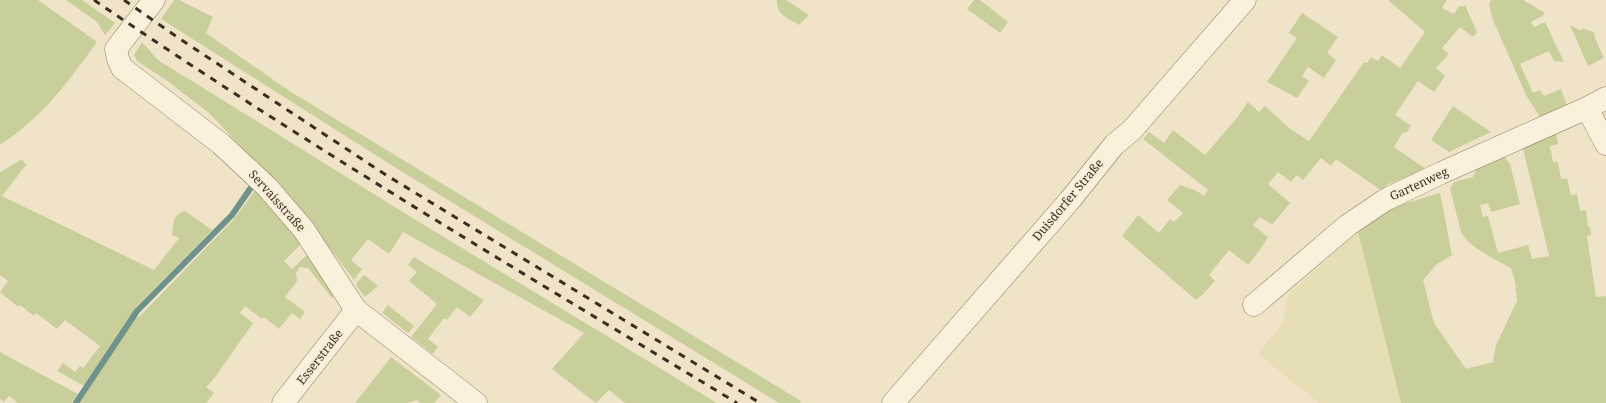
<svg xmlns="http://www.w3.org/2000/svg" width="1606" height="403" viewBox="0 0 1606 403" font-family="'Noto Serif',serif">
  <rect width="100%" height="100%" fill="#f0e4c8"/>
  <path fill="#e6deb5" d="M1358,232L1401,403H1319L1258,354L1283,322L1288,294Z"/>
  <path fill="#c9cf9b" d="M0,0H38L97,42C67,83 44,116 0,145Z
    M66,0H82L115,23L105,35L97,22Z
    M174,0H179L213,17L206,33L291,92L801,401L800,403H779L396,168L161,19Z
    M777,0H786L809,15L799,25C789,19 775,14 777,0Z
    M974,0H980L1008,22L1000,33L967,9Z
    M1388,0H1447L1442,8L1454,14L1459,6L1462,7L1465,5L1477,32L1473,37L1460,27L1442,48L1449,54L1436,68L1445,76L1434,92L1418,81L1395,115L1411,126L1406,133L1403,132L1394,147L1426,169L1387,185L1382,191L1336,159L1331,166L1321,158L1303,180L1297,175L1291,182L1278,172L1268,184L1290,203L1272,225L1260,217L1253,225L1268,237L1262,247L1248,265L1229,250L1209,275L1215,281L1203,294L1196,300L1122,236L1138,215L1159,233L1170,219L1174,222L1183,213L1167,200L1180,185L1197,191L1204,196L1208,190L1143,139L1149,132L1164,143L1173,130L1205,155L1236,119L1248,102L1259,112L1265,106L1289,128L1309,141L1364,62L1367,63L1371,57L1378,61L1382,55L1400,68L1425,32Z
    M1491,0H1523L1545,13L1542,16L1531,22L1534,27L1545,22L1564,62L1554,61L1549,51L1520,64L1533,93L1540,90L1544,96L1561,89L1568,108L1542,120L1526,95L1493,20L1489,5Z
    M1302,13L1338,37L1327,53L1336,60L1324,78L1308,67L1302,76L1309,81L1297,98L1267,82L1297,38L1289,33Z
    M1570,25L1581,31L1582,28L1595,33L1594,36L1604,58L1588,66Z
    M142,42L158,60L411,217L717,403H625L609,390L596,403L552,369L584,333L403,232L389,254L368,239L351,260L362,269L354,280L300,209L209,113L166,80L137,61L134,55Z
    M1453,106L1491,132L1449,152L1431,140Z
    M1555,130L1558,144L1550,146L1553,162H1558L1561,179L1567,178L1571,195L1577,194L1580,211L1586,210L1588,227H1590L1591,235L1587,236L1596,297L1606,296V403H1401L1358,232L1393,207L1440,193L1452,255L1437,264L1423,280L1434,323L1466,369L1493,362L1496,345L1517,301L1515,281L1511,268C1493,258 1471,249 1461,232L1450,188L1454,182L1473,177L1477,167L1505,157L1510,164L1520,204L1491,212L1488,203L1480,205L1483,217L1488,216L1498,253L1528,245L1532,259L1549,256L1551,263L1522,145Z
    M22,159L26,165L2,196L154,270L179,238L172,235C174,223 172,215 185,211L212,230L137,306L84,386L57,371L63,363L75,372L80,366L83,368L100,346L65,320L57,329L36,313L34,316L20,305L18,307L0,292L8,281L0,275V172Z
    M256,189L302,243L284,261L292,269L309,253L336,293L332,298L308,268L300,267L296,273L297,281L285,297L305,312L300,319L292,313L279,329L264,317L262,319L245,306L240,313L253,323L213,380L206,387L214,393L206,403H80L135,318L140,316L234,219Z
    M414,257L484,300L470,317L457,307L447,320L444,318L428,339L438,347L433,354L411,337L437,304L409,281L417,272L408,265Z
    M364,275L378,286L365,297L356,285L358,281Z
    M388,305L414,326L408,333L382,313Z
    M0,352L78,394L72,403H18L9,396L4,402L0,399Z
    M391,357L441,395L434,403H420L417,400L408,403H355Z"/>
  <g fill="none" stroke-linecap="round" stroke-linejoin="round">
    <path stroke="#6f938a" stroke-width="6" d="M76,403L137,311L232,215L250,189"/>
    <defs>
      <path id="minor" d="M154,0L116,49L118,59L122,68L221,144L268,188L304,230L356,310L476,403
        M1587,108L1606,144
        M1254,305L1348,225L1385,200L1441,173L1587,108L1606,98
        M283,403L356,310
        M893,403L1070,200L1114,145L1132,130L1245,0"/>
    </defs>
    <use href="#minor" stroke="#8d765c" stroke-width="23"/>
    <use href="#minor" stroke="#faf1dc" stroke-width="22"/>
    <path stroke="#3d2e20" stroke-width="3" stroke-dasharray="7 7" stroke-linecap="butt" d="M94,0C303,143 521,272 737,403
      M124,0L180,39L386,175L760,403"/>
  </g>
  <g text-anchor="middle" stroke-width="4" stroke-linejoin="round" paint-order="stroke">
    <g font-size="12" fill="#3d2e20" stroke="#f7eed8">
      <text transform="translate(1419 184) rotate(-25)" y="4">Gartenweg</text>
      <text transform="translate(1068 200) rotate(-50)" y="4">Duisdorfer Straße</text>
      <text transform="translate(277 201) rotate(48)" y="4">Servaisstraße</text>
      <text transform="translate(320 357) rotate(-52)" y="4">Esserstraße</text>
    </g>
  </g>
</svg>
